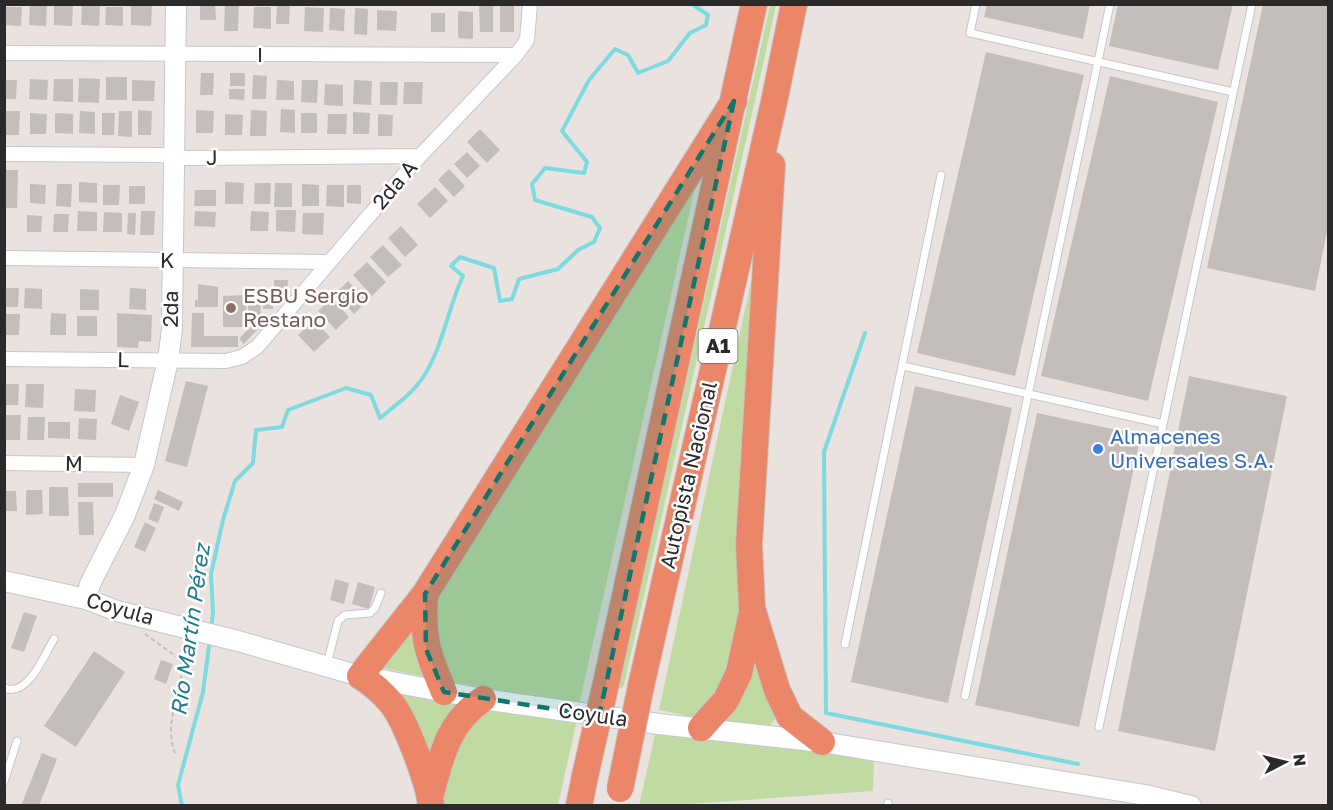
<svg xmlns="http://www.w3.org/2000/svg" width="1333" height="810" viewBox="0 0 1333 810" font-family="'Golos Text',sans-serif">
  <rect width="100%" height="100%" fill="#eae2de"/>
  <path fill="#c0dba1" d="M770,5H776L766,51L624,685L620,690L619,683Z
    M696,183L579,705L453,682L440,668L433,594Z
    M761,235L745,608L727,681L698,718L659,710Z
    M418,608L432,678L376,667Z
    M756,637L780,712L769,727L715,724Z
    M381,685L470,702L428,775Z
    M488,704L577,720L558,805L438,806L452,745Z
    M655,734L874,756L873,791L674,805L639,806Z"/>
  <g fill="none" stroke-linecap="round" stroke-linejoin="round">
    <path stroke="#7ddae0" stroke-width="4" d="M865,333L824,452L826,713L1078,764
      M211,629L213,612L211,574L223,520L235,481L253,463L256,430L282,427L288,410L346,388L371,395L380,418C396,405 413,393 424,376C443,346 448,308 463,276L451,266L460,257L494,268L500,301L512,299L519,279L558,269L578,250L594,242L600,228L592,217L535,200L532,184L545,168L584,173L587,162L562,131L589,80L615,49L628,55L638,73L668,61L690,33L706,25L708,15L692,4
      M182,806L178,785L203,692L210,639"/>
  </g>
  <path fill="#c3beb9" d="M30,4L47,5L46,26L29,25Z
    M131,4L152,5L151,26L131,25Z
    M200,4H215L216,20H200Z
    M225,4H239L238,31H224Z
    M277,4H290L289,24H276Z
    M479,4H493V32H480Z
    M514,4V32H500V5Z
    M987,4H1090L1083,39L984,17Z
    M1118,4H1233L1218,70L1109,46Z
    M1263,4H1328V227L1315,291L1207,268Z
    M54,6H73L72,26L54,25Z
    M82,6H100L99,26L81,25Z
    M4,7H22L21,26L4,25Z
    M106,7H123V26L105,25Z
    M254,7H271V29L253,28Z
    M305,7L324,8L323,32L304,31Z
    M330,8L345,9L344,31L329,30Z
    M355,8L368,9L367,35L354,34Z
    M377,10L397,11L396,31L377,30Z
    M458,11L473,12V39L458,38Z
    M431,13H445V32H431Z
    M986,52L1084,75L1015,376L917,353Z
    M201,73H214L213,95H200Z
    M230,73H245V86H230Z
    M253,75L267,76L266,99H252Z
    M1110,76L1218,102L1148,401L1041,376Z
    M106,77H127V100H106Z
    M79,78L100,79L99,103L78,102Z
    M30,79L48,80L47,100L29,99Z
    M54,79H73V102L53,101Z
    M4,80H17L16,99H4Z
    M132,80L155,81L154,101H132Z
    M277,80L294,81V100H276Z
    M302,80H318L317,103L301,102Z
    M354,80L372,81L371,105L353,104Z
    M380,82H398L397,105H380Z
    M404,82H423L422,104H403Z
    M325,84L343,85V106L324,105Z
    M229,89H245L244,100L229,99Z
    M281,109L295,110V133L280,132Z
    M138,110L152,111L151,135H138Z
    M196,110L214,111L213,133H196Z
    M251,110L267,111L266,136H250Z
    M4,111H20L19,135H4Z
    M80,111L95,112V134L79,133Z
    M119,111H132V137L118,136Z
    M353,112L370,113L369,134H353Z
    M30,113L47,114L46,134H30Z
    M55,113L73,114V134L55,133Z
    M102,113H115L114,135H102Z
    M301,113H317V133H301Z
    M225,114L243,115L242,135H225Z
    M328,114H347L346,134H327Z
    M378,114L393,115L392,136H378Z
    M480,129L500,150L487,163L467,142Z
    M467,152L480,166L467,178L454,164Z
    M449,169L465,186L454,197L438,180Z
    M4,170H18L17,208H4Z
    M79,182L97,183V203L79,202Z
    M225,182L244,183L243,204H225Z
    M255,183H271L270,204H254Z
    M275,183H292V207H274Z
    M30,184L46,185L45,204L30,203Z
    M57,184H72L71,207L56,206Z
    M302,184L319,185V206H302Z
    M103,185H120L119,205H103Z
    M327,185H344V207L326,206Z
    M347,185H361V204L347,203Z
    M129,186H145V204H129Z
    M435,187L448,201L430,218L417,204Z
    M195,190H216V206H194Z
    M276,210H296L295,232L276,231Z
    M78,211L97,212V231H77Z
    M141,211H155L154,235H140Z
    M195,211L216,212L215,227L194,226Z
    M251,211L269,212L268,231H250Z
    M104,212L122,213V232H103Z
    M128,213H136L135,235L127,234Z
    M303,213H324L323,235L302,234Z
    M54,214H69L68,232H53Z
    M27,215L42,216L41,232H27Z
    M401,226L418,245L405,257L388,238Z
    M383,245L402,265L388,277L370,257Z
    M367,262L386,282L372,296L353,275Z
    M274,280H288L287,298H273V309H263V291H274Z
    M348,281L367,301L354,314L335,294Z
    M198,284L218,287V307H195V300H198Z
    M4,288H19L18,307H4Z
    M25,288L42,289V309L24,308Z
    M130,288L146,289V310L129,309Z
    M80,289L99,290V310H80Z
    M246,295L247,327H223V296Z
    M332,298L349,317L336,330L318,311Z
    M248,302L261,303L260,321H248Z
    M51,313L66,314V335H50Z
    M117,313L152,315L151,342L139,341L138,348L117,347Z
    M192,313H204V336H238V347H191Z
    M4,314H20L19,335H4Z
    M77,316H97V336H77Z
    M314,320L330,337L314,352L298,335Z
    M255,322L260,327L244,344L239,339Z
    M1189,376L1287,396L1215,751L1118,731Z
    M186,381L208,386L187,467L165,461Z
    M5,384H19L18,405H5Z
    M26,384H44L43,408L25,407Z
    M915,386L1012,408L948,703L851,682Z
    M75,389L96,390L95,412L74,411Z
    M120,395L139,402L129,431L111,424Z
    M1037,413L1141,435L1079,727L975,705Z
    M4,415H21L20,440H4Z
    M28,417H45L44,440H27Z
    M79,418L97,419L96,440L78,439Z
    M48,422H70V439L48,438Z
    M78,483H113V497H78Z
    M49,487H68L69,516H49Z
    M26,490H42L43,514L26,515Z
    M158,490L183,502L179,511L154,499Z
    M4,491H16L17,511H4Z
    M78,502H93L94,535H79Z
    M154,503L164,507L158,523L148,519Z
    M145,522L156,528L145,552L134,547Z
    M335,579L349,583L344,604L330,600Z
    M358,582L375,587L369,609L352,604Z
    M24,612L37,616L24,652L11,648Z
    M94,651L125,672L76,747L44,726Z
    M161,660L173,664L166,684L154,679Z
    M42,753L57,759L39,806H21Z"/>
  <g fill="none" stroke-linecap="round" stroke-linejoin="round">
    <defs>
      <path id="lane" d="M976,4L970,33L1233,92
        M903,366L1163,424
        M845,644L941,175
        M327,664L338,621L345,615L370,613L375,608L381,593
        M4,688C28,698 44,655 54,639
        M965,696L1110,4
        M1099,727L1252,4
        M4,782L17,741
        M887,806L888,803"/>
      <path id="street" d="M4,53L516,55
        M4,154L160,155L184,158L420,156
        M4,258L330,262
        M4,359L226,361L242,357L257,347L420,156L516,55L527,40L530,4
        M4,463L144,465"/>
      <path id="secondary" d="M4,581L86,599L117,611L238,641L360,676L483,699L659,724L822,742L1145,795L1191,806
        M86,599L90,584L125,515L144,465L168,360L172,329L176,4"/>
      <path id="highway" d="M772,165L749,544L752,608L777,690L790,717L822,742
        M425,594C422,638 427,652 444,692
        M607,679L754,4
        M641,686L774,102L794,4
        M701,728L726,700L739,673L751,617
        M430,797C441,758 447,723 483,699
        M431,806C429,783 406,722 392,704C383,693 373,684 360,676L425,594L734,101
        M579,806L585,776"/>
    </defs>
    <use href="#lane" stroke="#c2c8cf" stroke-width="9"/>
    <use href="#street" stroke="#c2c8cf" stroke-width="16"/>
    <use href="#secondary" stroke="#c2c8cf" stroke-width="22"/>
    <use href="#highway" stroke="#c3c3c3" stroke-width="28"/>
    <path stroke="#c3c3c3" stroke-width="2" stroke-dasharray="4.5 3" stroke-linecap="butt" d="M145,634L181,660C185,694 162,719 175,753"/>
    <use href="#lane" stroke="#fff" stroke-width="7"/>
    <use href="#street" stroke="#fff" stroke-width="14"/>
    <use href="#secondary" stroke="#fff" stroke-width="20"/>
    <use href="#highway" stroke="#eb8668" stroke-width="26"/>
    <defs>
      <path id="highway-bridge" d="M585,776L607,679
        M620,789L641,686"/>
    </defs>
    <use href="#highway-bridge" stroke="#c3c3c3" stroke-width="28" stroke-linecap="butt"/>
    <use href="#highway-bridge" stroke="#eb8668" stroke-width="26"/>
  </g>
  <path fill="#0f766e" fill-opacity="0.2" stroke="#0f766e" stroke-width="4.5" stroke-dasharray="12 8" stroke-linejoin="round" d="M734,101L599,716L444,692L426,649L425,594Z"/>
  <circle fill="#8d6e63" stroke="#fff" stroke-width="2" cx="231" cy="308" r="6"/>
  <circle fill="#3f7fe0" stroke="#fff" stroke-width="2" cx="1098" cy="449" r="6"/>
  <g text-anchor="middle" stroke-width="5" stroke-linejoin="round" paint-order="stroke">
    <rect fill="#fff" stroke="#6a6a6a" stroke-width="1.5" x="698.5" y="329" width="39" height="34" rx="4.5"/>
    <g font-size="20" font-weight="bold" fill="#2a2a2a">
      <text x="718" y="353">A1</text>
    </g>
    <g font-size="21" fill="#2a2a2a" stroke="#fff">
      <text x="260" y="62">I</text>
      <text transform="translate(212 158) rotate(-1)" y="7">J</text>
      <text transform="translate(395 185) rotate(-50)" y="7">2da A</text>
      <text transform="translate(167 261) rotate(1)" y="7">K</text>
      <text transform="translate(171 309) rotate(-89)" y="7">2da</text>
      <text transform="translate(123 360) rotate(1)" y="7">L</text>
      <text transform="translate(74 464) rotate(1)" y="7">M</text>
      <text transform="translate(689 475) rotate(-77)" y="7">Autopista Nacional</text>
      <text transform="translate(120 609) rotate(16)" y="7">Coyula</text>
      <text transform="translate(593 715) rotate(8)" y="7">Coyula</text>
    </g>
    <g font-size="21" fill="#785e54" stroke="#fff" text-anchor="start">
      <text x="243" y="303">ESBU Sergio<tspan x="243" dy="24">Restano</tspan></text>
    </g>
    <g font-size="21" fill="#366cbe" stroke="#fff" text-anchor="start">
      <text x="1110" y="444">Almacenes<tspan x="1110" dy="24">Universales S.A.</tspan></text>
    </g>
    <g font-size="22" font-style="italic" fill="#1d7c8b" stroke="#fff">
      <text transform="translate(190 630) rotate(-82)" y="8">Río Martín Pérez</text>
    </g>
  </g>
  <rect width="1333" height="810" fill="none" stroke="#2a2a2a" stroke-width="12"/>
  <g transform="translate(1285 762) rotate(83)" stroke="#ffffff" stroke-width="4.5" paint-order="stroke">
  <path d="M0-4.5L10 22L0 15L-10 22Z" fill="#2a2a2a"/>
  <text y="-9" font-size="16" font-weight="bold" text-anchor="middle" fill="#2a2a2a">N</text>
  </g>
</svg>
